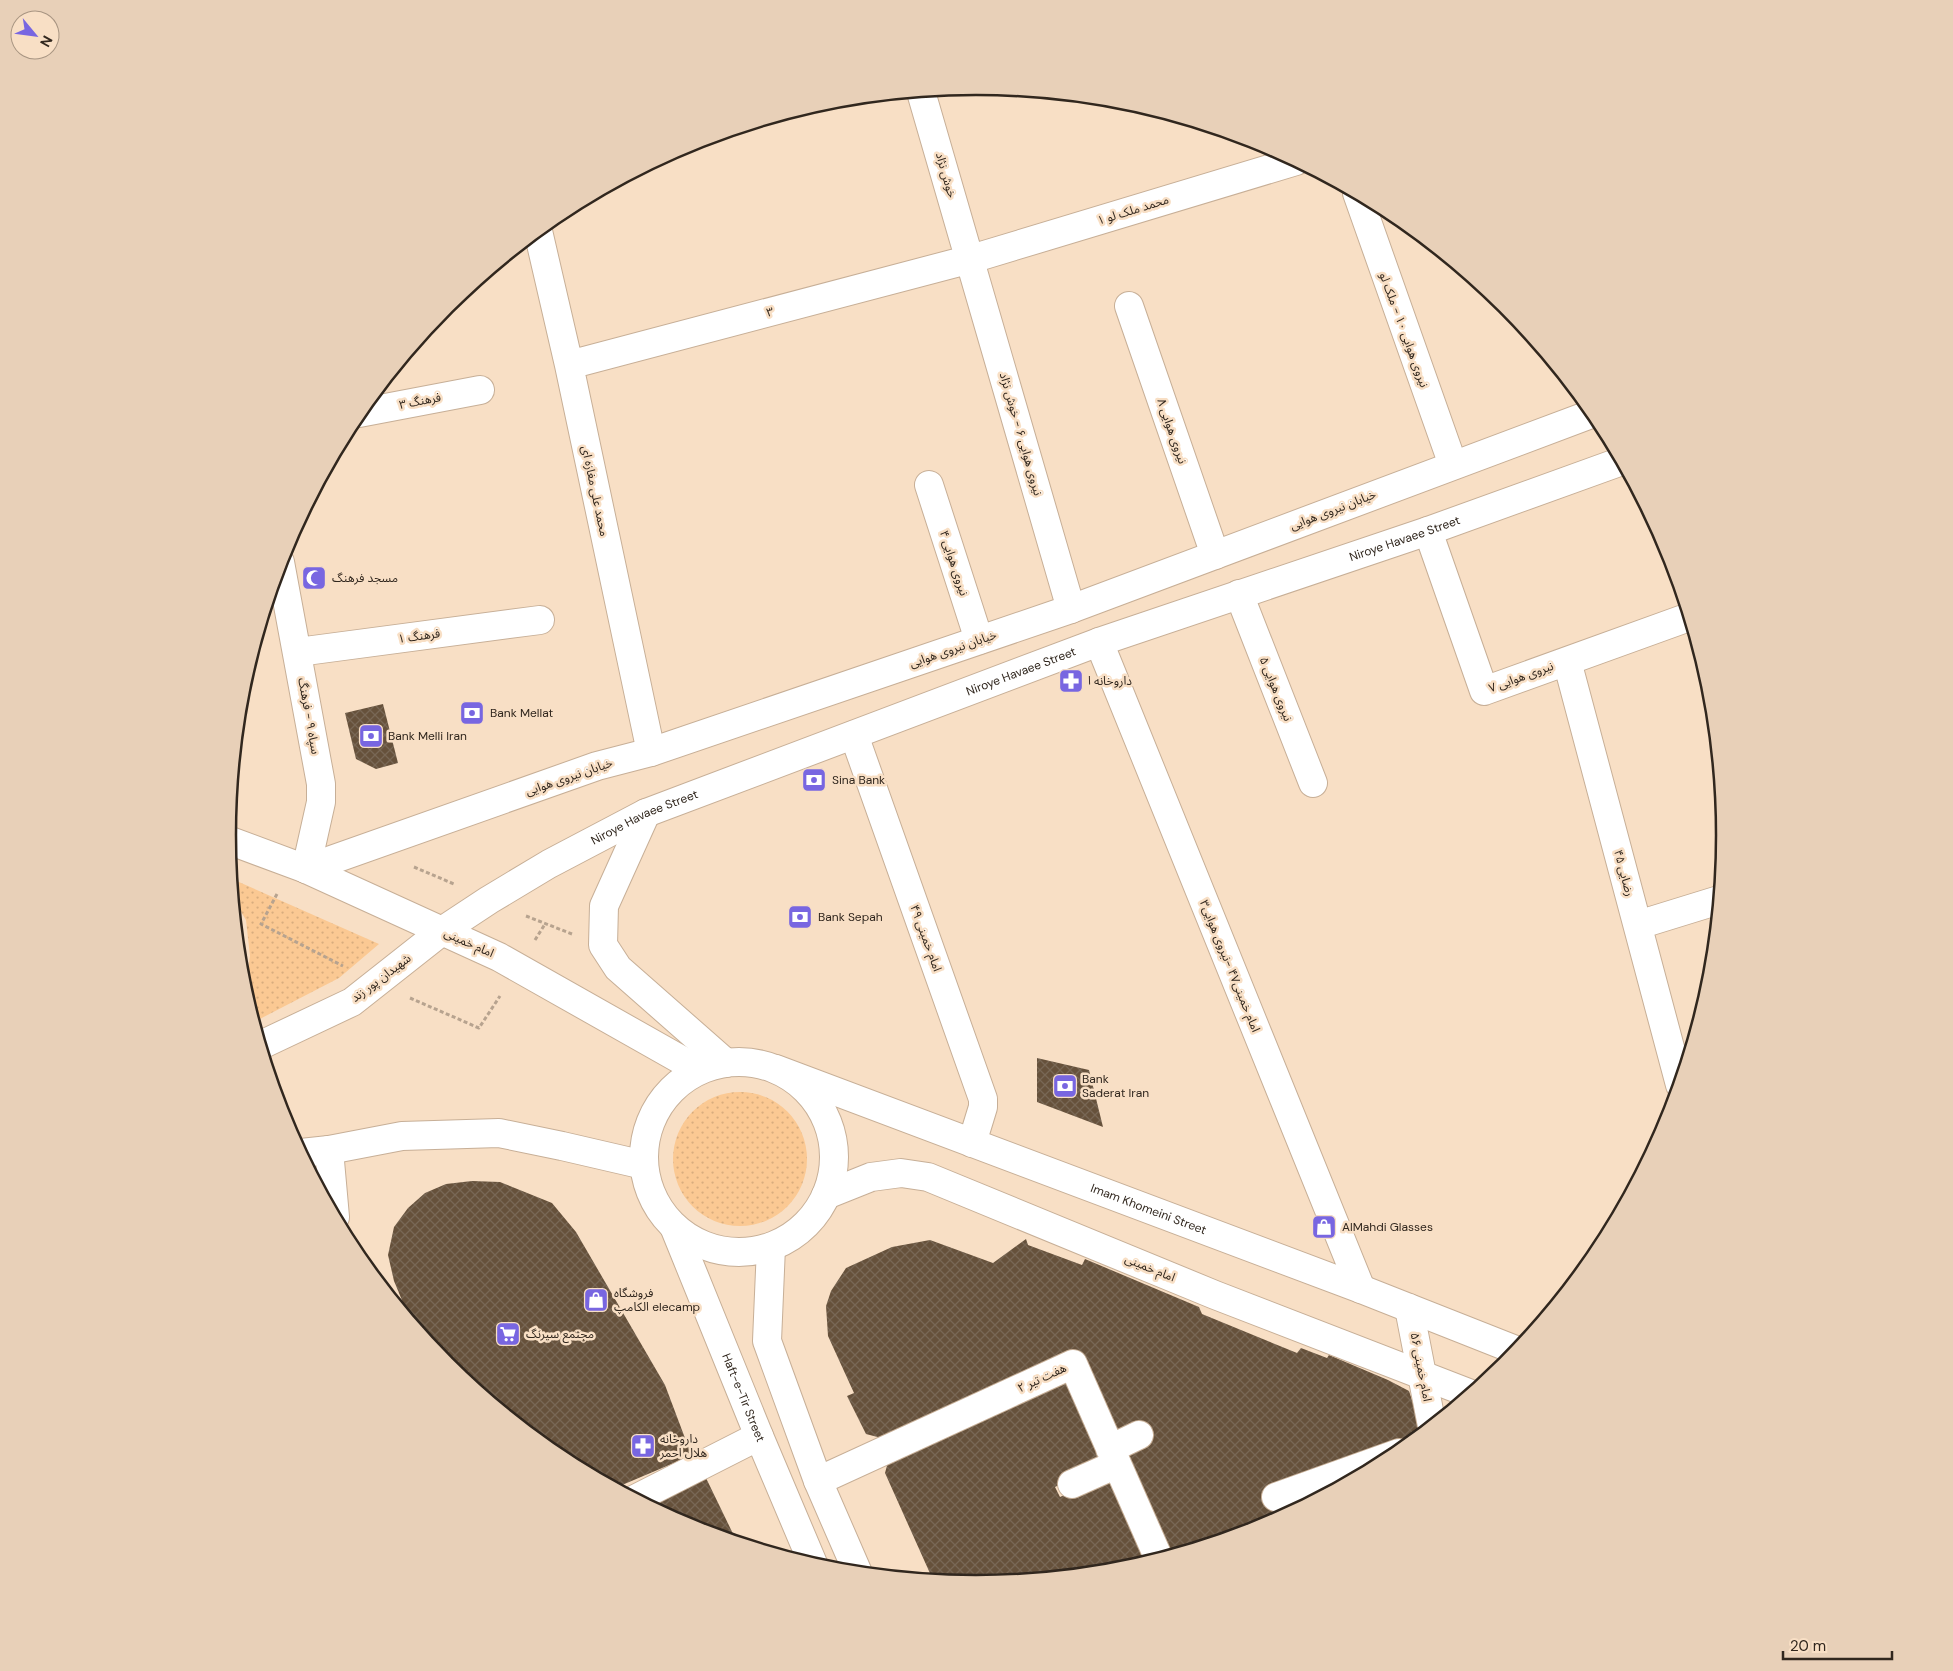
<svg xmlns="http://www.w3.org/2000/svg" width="1953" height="1671" viewBox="0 0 1953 1671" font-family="'DM Sans','Noto Sans Arabic',sans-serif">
  <defs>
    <pattern id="grass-dots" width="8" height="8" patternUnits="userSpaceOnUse" patternTransform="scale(1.25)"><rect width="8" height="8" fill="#fbc993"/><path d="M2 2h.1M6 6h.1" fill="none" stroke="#d8ad7e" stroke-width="1.8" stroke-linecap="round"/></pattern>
    <pattern id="building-cross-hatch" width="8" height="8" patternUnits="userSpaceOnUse" patternTransform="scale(1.25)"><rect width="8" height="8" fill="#66513b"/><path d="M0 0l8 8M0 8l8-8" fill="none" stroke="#786755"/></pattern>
  </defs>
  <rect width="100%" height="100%" fill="#f8dfc5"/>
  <path fill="url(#grass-dots)" d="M232,879L379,944L339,978L254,1022L245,992L250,956L246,920L234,900Z
    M673 1159a67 67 0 1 1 134 0a67 67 0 1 1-134 0Z"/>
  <path fill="url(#building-cross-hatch)" d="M383,704L398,763L376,769L356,759L345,713Z
    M1037,1058L1089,1070L1103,1127L1037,1102Z
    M472,1181L500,1182L552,1203L576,1232L665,1385L691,1454L674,1463L615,1488L560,1458L447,1365L411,1322L394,1281L388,1255L394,1227L408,1208L425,1193L446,1184Z
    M1026,1239L1028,1245L1082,1265L1085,1259L1199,1307L1202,1314L1297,1353L1301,1348L1327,1358L1329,1355L1388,1380L1409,1391L1423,1433L1396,1441L1355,1478L1263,1528L1166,1557L1081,1372L889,1440L866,1434L847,1396L854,1393L828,1336L826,1306L831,1291L846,1268L892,1247L930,1240L993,1263Z
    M1069,1377L1107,1462L1055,1487L1060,1497L1101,1478L1113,1482L1147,1563L1122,1570L976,1585L933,1580L885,1473L888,1462Z
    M706,1478L737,1542L690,1528L649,1506Z"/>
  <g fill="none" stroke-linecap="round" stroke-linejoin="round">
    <defs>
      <path id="minor" d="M921,92L1071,609
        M1357,193L1453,465
        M538,231L569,365L651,752
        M1129,306L1215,555
        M569,365L971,259L1296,161
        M359,413L480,390
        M929,485L979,640
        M1428,531L1484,691L1689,617
        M280,562L321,784V802L306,869
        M1239,594L1313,783
        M1099,642L1361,1289
        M298,652L540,620
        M1567,661L1680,1085
        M854,735L983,1099V1107L972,1143
        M1638,925L1719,900
        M329,1150L335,1217
        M1409,1308L1432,1426
        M1110,1449L1139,1435
        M818,1481L1073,1364L1159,1559
        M1072,1484L1117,1464
        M1276,1497L1399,1453
        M635,1499L759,1436"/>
      <g id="major">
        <path d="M646,813L604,906L603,945L618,968L726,1063"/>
        <path d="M228,840L306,869L499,957L699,1070"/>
        <path d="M306,869L597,766L651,752L1071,609L1594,413"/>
        <path id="s1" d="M261,1045L352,1002L442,931L489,900L549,864L646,813L1099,642L1428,531L1622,461"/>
        <circle cx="739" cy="1157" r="95"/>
        <path id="s2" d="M776,1069L1361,1289L1518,1351"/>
        <path d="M301,1153L329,1150L402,1136L499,1133L562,1146L644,1165"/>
        <path d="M826,1195L871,1177L901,1173L928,1177L1215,1295L1471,1394"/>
        <path id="s3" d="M675,1229L759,1436L814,1566"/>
        <path d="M771,1247L767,1341L818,1481L858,1573"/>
      </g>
    </defs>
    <use href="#minor" stroke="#c7af97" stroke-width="30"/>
    <use href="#major" stroke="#c7af97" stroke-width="30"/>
    <path stroke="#b7a38f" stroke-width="3" stroke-dasharray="4 2.5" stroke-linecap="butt" d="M414,867L454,884
      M277,894L261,924L343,966
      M526,916L572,934
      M535,940L545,924
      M410,998L479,1028L500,996"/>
    <use href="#minor" stroke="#fff" stroke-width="28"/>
    <use href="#major" stroke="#fff" stroke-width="28"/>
  </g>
  <defs>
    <symbol id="mosque-square" viewBox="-11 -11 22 22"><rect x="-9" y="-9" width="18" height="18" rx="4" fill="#7866e1" stroke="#f8dfc5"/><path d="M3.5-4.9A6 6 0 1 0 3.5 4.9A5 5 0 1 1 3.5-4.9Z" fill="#fff"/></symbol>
    <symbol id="pharmacy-square" viewBox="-11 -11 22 22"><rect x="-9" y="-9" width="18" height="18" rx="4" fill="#7866e1" stroke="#f8dfc5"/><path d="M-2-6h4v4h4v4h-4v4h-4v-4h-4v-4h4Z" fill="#fff"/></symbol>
    <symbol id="bank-square" viewBox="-11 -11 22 22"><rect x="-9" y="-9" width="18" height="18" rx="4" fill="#7866e1" stroke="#f8dfc5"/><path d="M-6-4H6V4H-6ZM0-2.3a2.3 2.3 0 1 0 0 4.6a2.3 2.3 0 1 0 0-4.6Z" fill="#fff"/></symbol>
    <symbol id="shop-square" viewBox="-11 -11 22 22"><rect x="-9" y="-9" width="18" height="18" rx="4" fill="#7866e1" stroke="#f8dfc5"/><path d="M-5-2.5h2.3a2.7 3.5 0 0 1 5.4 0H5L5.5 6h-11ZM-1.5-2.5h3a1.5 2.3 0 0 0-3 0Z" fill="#fff"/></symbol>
    <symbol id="supermarket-square" viewBox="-11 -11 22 22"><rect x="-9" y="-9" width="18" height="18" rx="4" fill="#7866e1" stroke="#f8dfc5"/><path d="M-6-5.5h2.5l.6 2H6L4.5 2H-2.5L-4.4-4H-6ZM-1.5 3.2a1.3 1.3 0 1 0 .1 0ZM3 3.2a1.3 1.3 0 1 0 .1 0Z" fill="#fff"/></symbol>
  </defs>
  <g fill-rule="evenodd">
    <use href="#mosque-square" x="300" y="564" width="28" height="28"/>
    <use href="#pharmacy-square" x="1057" y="667" width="28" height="28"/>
    <use href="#bank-square" x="458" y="699" width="28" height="28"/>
    <use href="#bank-square" x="357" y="722" width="28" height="28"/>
    <use href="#bank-square" x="800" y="766" width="28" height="28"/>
    <use href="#bank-square" x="786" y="903" width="28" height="28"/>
    <use href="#bank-square" x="1051" y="1072" width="28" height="28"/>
    <use href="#shop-square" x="1310" y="1213" width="28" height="28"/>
    <use href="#shop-square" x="582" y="1286" width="28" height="28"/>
    <use href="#supermarket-square" x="494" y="1320" width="28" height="28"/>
    <use href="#pharmacy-square" x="629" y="1432" width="28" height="28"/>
  </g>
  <g text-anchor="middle" stroke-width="5" stroke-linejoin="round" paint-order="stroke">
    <g font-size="12" fill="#31271e" stroke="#f8dfc5">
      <text transform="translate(946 175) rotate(74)" y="4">خوش نژاد</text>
      <text transform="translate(1133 210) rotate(-17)" y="4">۱ محمد ملک لو</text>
      <text transform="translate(770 312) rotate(-15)" y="4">۳</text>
      <text transform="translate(1404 330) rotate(70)" y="4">نیروی هوایی ۱۰ - ملک لو</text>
      <text transform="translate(420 401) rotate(-11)" y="4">فرهنگ ۳</text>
      <text transform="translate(1172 431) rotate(71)" y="4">نیروی هوایی ۸</text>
      <text transform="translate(1021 434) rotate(74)" y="4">نیروی هوایی ۶ - خوش نژاد</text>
      <text transform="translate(595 491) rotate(78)" y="4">محمد علی مغازه ای</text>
      <text transform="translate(1333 510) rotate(-21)" y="4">خیابان نیروی هوایی</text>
      <text dy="4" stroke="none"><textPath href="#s1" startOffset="1258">Niroye Havaee Street</textPath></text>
      <text transform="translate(954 563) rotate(72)" y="4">نیروی هوایی ۴</text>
      <text transform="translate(419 636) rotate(-8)" y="4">فرهنگ ۱</text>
      <text transform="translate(953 649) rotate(-19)" y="4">خیابان نیروی هوایی</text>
      <text dy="4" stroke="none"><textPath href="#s1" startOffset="852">Niroye Havaee Street</textPath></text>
      <text transform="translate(1521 677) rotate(-20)" y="4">نیروی هوایی ۷</text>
      <text transform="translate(1276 689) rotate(68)" y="4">نیروی هوایی ۵</text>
      <text transform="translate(309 716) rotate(80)" y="4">سپاه ۹ - فرهنگ</text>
      <text transform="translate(569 777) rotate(-19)" y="4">خیابان نیروی هوایی</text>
      <text dy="4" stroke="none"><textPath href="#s1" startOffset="448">Niroye Havaee Street</textPath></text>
      <text transform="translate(1624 873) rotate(75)" y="4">رضایی ۴۵</text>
      <text transform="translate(926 938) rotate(70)" y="4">امام خمینی ۴۹</text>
      <text transform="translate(469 943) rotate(24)" y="4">امام خمینی</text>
      <text transform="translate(1230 966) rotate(68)" y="4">امام خمینی۴۷ -نیروی هوایی۳</text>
      <text transform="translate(381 978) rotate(-37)" y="4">شهیدان پور زند</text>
      <text dy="4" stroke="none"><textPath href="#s2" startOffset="398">Imam Khomeini Street</textPath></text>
      <text transform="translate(1150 1268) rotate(22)" y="4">امام خمینی</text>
      <text transform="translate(1421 1367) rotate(79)" y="4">امام خمینی ۵۶</text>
      <text transform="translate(1042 1378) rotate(-25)" y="4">هفت تیر ۲</text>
      <text dy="4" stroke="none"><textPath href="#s3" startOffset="182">Haft-e-Tir Street</textPath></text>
    </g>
    <g font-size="12" fill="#31271e" stroke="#f8dfc5" text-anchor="start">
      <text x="332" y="582">مسجد فرهنگ</text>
      <text x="1088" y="685">داروخانه ا</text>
      <text x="490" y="717">Bank Mellat</text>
      <text x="388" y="740">Bank Melli Iran</text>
      <text x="832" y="784">Sina Bank</text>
      <text x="818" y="921">Bank Sepah</text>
      <text x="1082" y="1083">Bank<tspan x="1082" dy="14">Saderat Iran</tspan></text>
      <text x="1342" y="1231">AlMahdi Glasses</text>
      <text x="614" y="1297">فروشگاه<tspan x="614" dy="14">الکامپ elecamp</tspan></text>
      <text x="526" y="1338">مجتمع سیرنگ</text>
      <text x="660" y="1443">داروخانه<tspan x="660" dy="14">هلال احمر</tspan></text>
    </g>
  </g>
  <path d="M0 0H1953V1671H0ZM236 835a740 740 0 1 1 1480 0a740 740 0 1 1-1480 0Z" fill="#e8d0b8" fill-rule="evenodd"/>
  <path fill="none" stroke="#31271e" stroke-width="2.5" d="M236 835a740 740 0 1 1 1480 0a740 740 0 1 1-1480 0Z"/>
  <g transform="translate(35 35) rotate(119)"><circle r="24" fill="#f8dfc5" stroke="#a89582"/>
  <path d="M0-4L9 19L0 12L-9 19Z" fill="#7866e1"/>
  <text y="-8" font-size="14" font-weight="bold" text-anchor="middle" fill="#31271e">N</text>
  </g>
  <path d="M1783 1651v8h109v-8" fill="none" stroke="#31271e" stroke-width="2.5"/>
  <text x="1790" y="1651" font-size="15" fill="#31271e" stroke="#f8dfc5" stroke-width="4" paint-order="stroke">20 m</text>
</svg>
